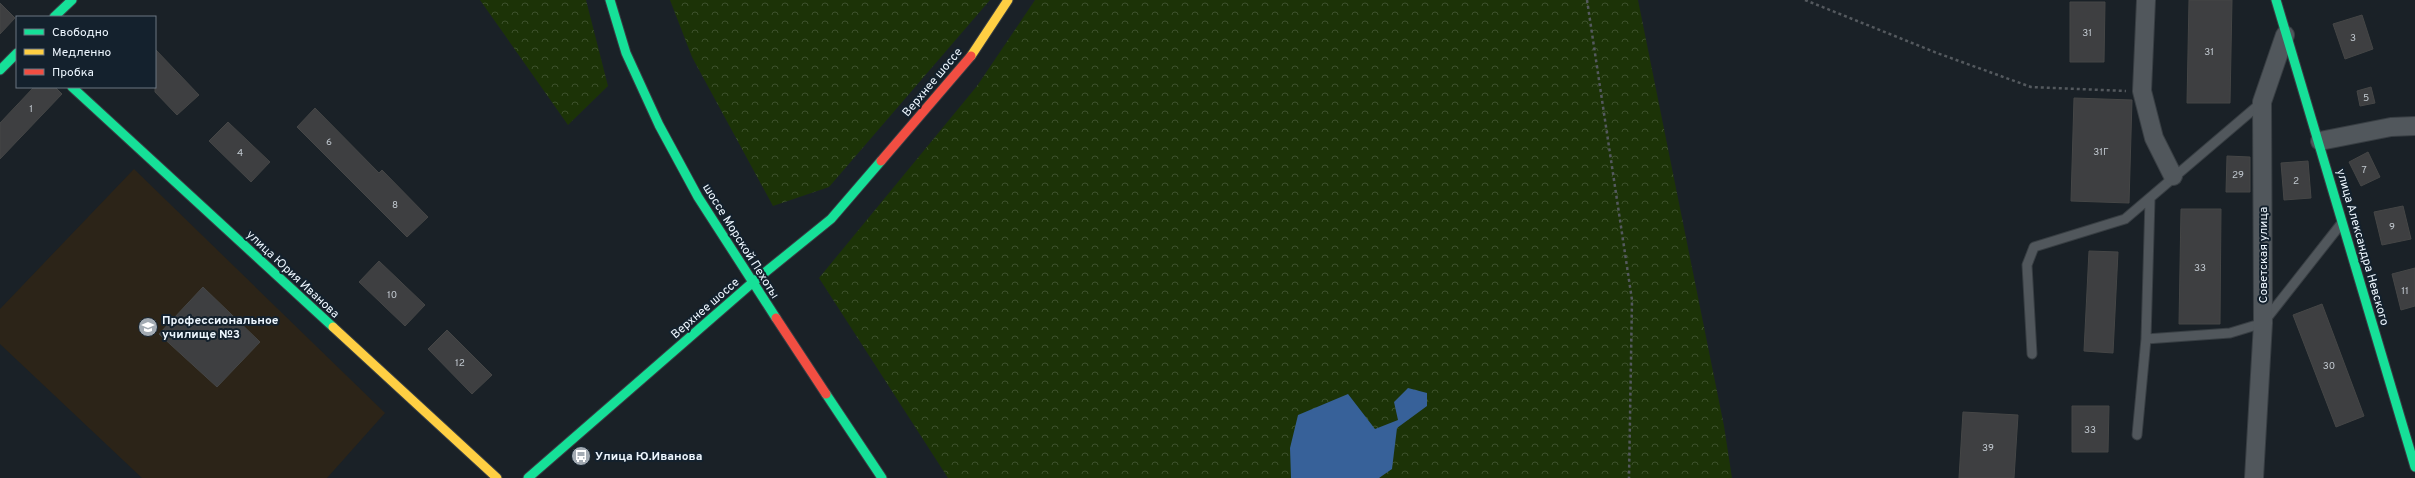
<svg xmlns="http://www.w3.org/2000/svg" width="2415" height="478" viewBox="0 0 2415 478" font-family="Overpass,sans-serif">
  <defs>
    <pattern id="forest-crowns" width="20" height="18" patternUnits="userSpaceOnUse"><rect width="20" height="18" fill="#1c3307"/><path d="M2 6a3 3 0 1 1 6 0M12 15a3 3 0 1 1 6 0" fill="none" stroke="#3d512c"/></pattern>
  </defs>
  <rect width="100%" height="100%" fill="#1a2127"/>
  <path fill="#2c2418" d="M134,169L385,413L327,478H142L0,344V309Z"/>
  <path fill="url(#forest-crowns)" d="M480,0H586L608,86L568,125Z
    M670,0H990L829,187L773,206L692,57Z
    M1035,0H1638L1724,426L1732,478H948L819,278L977,86Z"/>
  <path fill="#376199" d="M1408,388L1427,393V406L1397,428L1392,469L1379,478H1291L1290,448L1298,415L1348,394L1375,429L1398,420L1394,402Z"/>
  <path fill="#3e3f41" stroke="#454646" d="M2189,0H2232L2230,103H2187Z
    M2070,2H2105L2104,62H2070Z
    M0,3L15,18L0,34Z
    M2362,15L2373,49L2345,59L2333,24Z
    M155,49L199,95L177,115L155,92Z
    M34,87H55L62,94L0,159V123Z
    M2371,87L2375,103L2360,106L2357,91Z
    M2074,98L2132,100L2129,203L2071,201Z
    M315,108L379,173L382,170L428,217L407,237L297,127Z
    M228,122L270,162L251,182L209,141Z
    M2368,152L2380,177L2361,186L2349,162Z
    M2227,156L2250,157V192H2226Z
    M2308,161L2311,198L2284,200L2281,163Z
    M2403,206L2411,239L2382,245L2374,212Z
    M2181,209H2221L2220,324H2179Z
    M2089,251L2118,252L2113,353L2084,351Z
    M379,261L425,305L405,326L359,282Z
    M2415,268V306L2401,310L2392,274Z
    M203,287L260,342L217,387L159,334Z
    M2322,304L2364,416L2336,427L2293,315Z
    M447,330L492,375L472,394L428,349Z
    M2072,406H2109L2108,452H2072Z
    M1963,412L2018,415L2014,478H1959Z"/>
  <g fill="none" stroke-linecap="round" stroke-linejoin="round">
    <defs>
      <path id="lane" d="M2146,339L2230,333L2263,323L2341,224
        M2032,354L2027,265L2034,247L2125,219L2261,103
        M2137,435L2146,339L2150,199"/>
      <path id="street" d="M2146,0L2142,91L2154,138L2173,176
        M2320,141L2391,127L2415,126
        M2254,478L2263,323L2262,102L2285,35"/>
      <path id="fast" d="M610,0L626,53L659,125L698,197L776,318
        M2276,0L2415,467
        M54,17L72,0
        M0,70L17,53
        M72,87L333,327
        M826,394L882,478
        M528,478L752,283L831,219L881,161"/>
      <path id="slow" d="M971,56L1008,0
        M333,327L497,478"/>
      <path id="jam" d="M881,161L971,56
        M776,318L826,394"/>
    </defs>
    <use href="#lane" stroke="#383e43" stroke-width="11"/>
    <use href="#street" stroke="#383e43" stroke-width="20"/>
    <use href="#fast" stroke="#383e43" stroke-width="11"/>
    <use href="#slow" stroke="#383e43" stroke-width="11"/>
    <use href="#jam" stroke="#383e43" stroke-width="11"/>
    <path stroke="#54595e" stroke-width="2.5" stroke-dasharray="3 3" stroke-linecap="butt" d="M1587,0L1632,300L1629,478
      M1805,0L1937,53L2031,87L2126,91"/>
    <use href="#lane" stroke="#51575c" stroke-width="9"/>
    <use href="#street" stroke="#51575c" stroke-width="18"/>
    <use href="#fast" stroke="#16e098" stroke-width="9"/>
    <use href="#slow" stroke="#ffcf43" stroke-width="9"/>
    <use href="#jam" stroke="#f24e42" stroke-width="9"/>
  </g>
  <defs>
    <symbol id="school-disc" viewBox="-11 -11 22 22"><circle r="9.5" fill="#a3abb3" stroke="#14212d"/><path d="M0-5L7-2L0 1L-7-2ZM-4 1L0 2.5L4 1V4Q0 6-4 4Z" fill="#fff"/></symbol>
    <symbol id="bus-disc" viewBox="-11 -11 22 22"><circle r="9.5" fill="#a3abb3" stroke="#14212d"/><path d="M-5-6H5V4H4V6H2V4H-2V6H-4V4H-5ZM-3.5-4V0h7V-4ZM-3.5 1.2v1.5H-2V1.2ZM2 1.2v1.5H3.5V1.2Z" fill="#fff"/></symbol>
  </defs>
  <g fill-rule="evenodd">
    <use href="#school-disc" x="137" y="316" width="22" height="22"/>
    <use href="#bus-disc" x="570" y="445" width="22" height="22"/>
  </g>
  <g text-anchor="middle" stroke-width="4" stroke-linejoin="round" paint-order="stroke">
    <g font-size="10" fill="#c1c8cf">
      <text x="2087" y="36">31</text>
      <text x="2353" y="41">3</text>
      <text x="2209" y="55">31</text>
      <text x="2366" y="101">5</text>
      <text x="31" y="112">1</text>
      <text x="329" y="145">6</text>
      <text x="2101" y="155">31Г</text>
      <text x="240" y="156">4</text>
      <text x="2364" y="173">7</text>
      <text x="2238" y="178">29</text>
      <text x="2296" y="184">2</text>
      <text x="395" y="208">8</text>
      <text x="2392" y="230">9</text>
      <text x="2200" y="271">33</text>
      <text x="2405" y="294">11</text>
      <text x="392" y="298">10</text>
      <text x="460" y="366">12</text>
      <text x="2329" y="369">30</text>
      <text x="2090" y="433">33</text>
      <text x="1988" y="451">39</text>
    </g>
    <g font-size="12" fill="#edf6fe" stroke="#14212d">
      <text transform="translate(932 82) rotate(-50)" y="4">Верхнее шоссе</text>
      <text transform="translate(741 241) rotate(58)" y="4">шоссе Морской Пехоты</text>
      <text transform="translate(2363 247) rotate(74)" y="4">улица Александра Невского</text>
      <text transform="translate(2263 255) rotate(-90)" y="4">Советская улица</text>
      <text transform="translate(293 274) rotate(43)" y="4">улица Юрия Иванова</text>
      <text transform="translate(705 308) rotate(-41)" y="4">Верхнее шоссе</text>
    </g>
    <g font-size="12" font-weight="bold" fill="#edf6fe" stroke="#14212d" text-anchor="start">
      <text x="162" y="324">Профессиональное<tspan x="162" dy="14">училище №3</tspan></text>
      <text x="595" y="460">Улица Ю.Иванова</text>
    </g>
  </g>
  <rect x="16" y="16" width="140" height="72" fill="#14212d" stroke="#6b7681"/>
  <rect x="24" y="29" width="20" height="6" fill="#16e098" stroke="#6b7681"/>
  <text x="52" y="36" font-size="12" fill="#edf6fe">Свободно</text>
  <rect x="24" y="49" width="20" height="6" fill="#ffcf43" stroke="#6b7681"/>
  <text x="52" y="56" font-size="12" fill="#edf6fe">Медленно</text>
  <rect x="24" y="69" width="20" height="6" fill="#f24e42" stroke="#6b7681"/>
  <text x="52" y="76" font-size="12" fill="#edf6fe">Пробка</text>
</svg>
